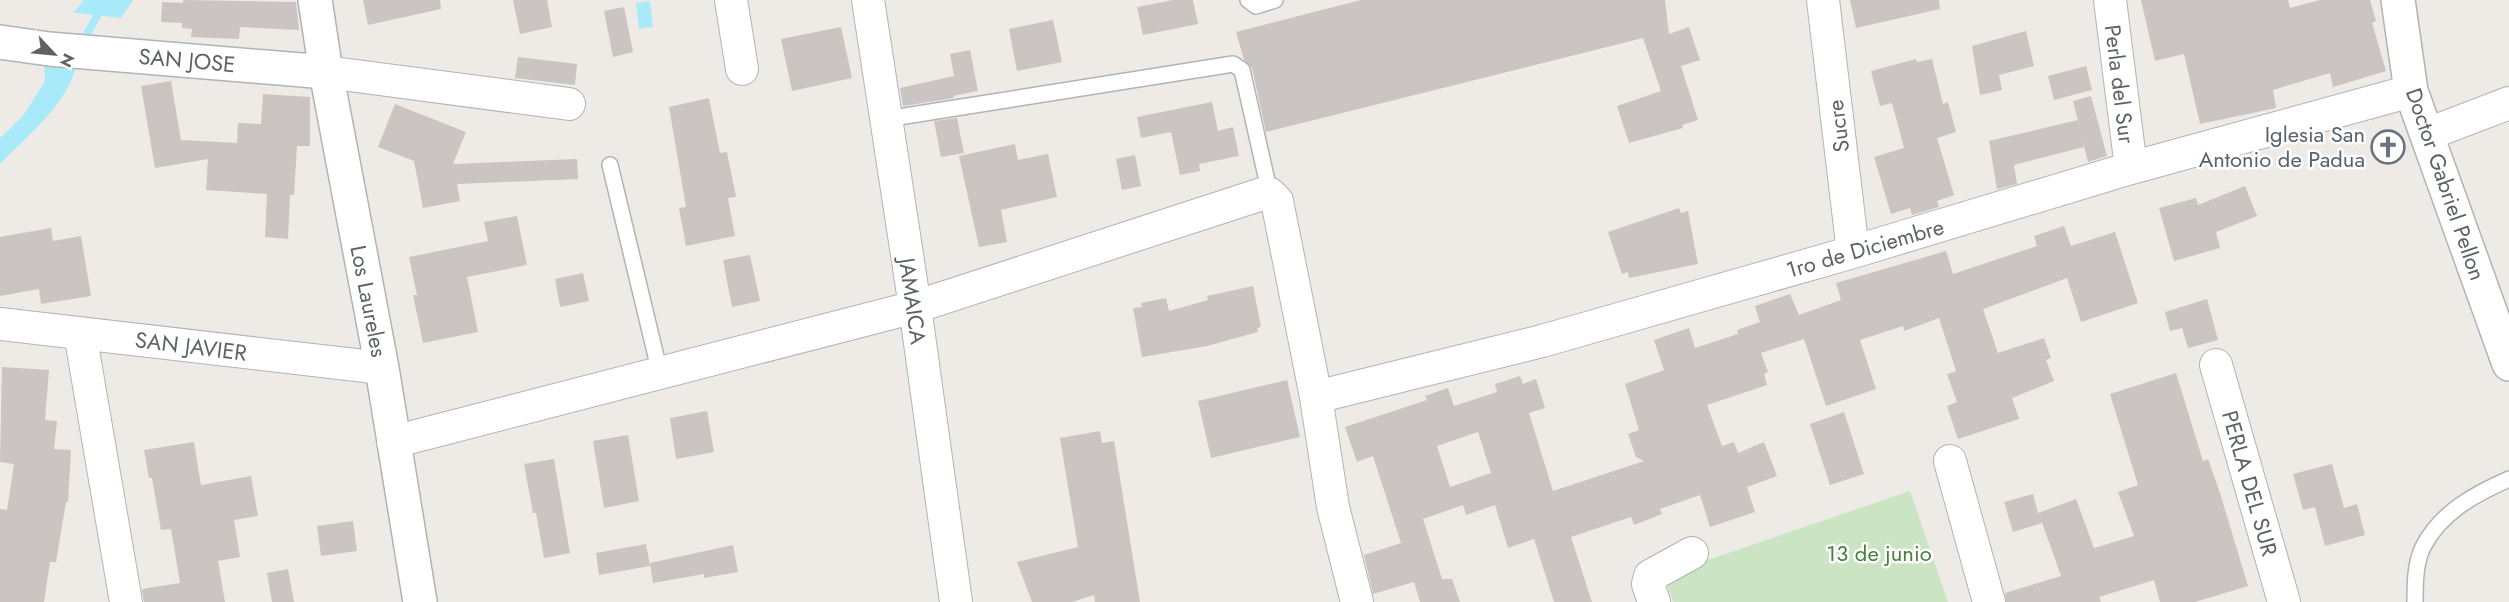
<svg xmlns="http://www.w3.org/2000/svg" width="2509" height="602" viewBox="0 0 2509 602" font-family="Jost,sans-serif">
  <rect width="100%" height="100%" fill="#eeeae5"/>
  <path fill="#cbe4c3" d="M1910,491L1948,602H1673L1664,575Z"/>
  <path fill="#a9eafa" d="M84,0H133L121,18L73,13Z
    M650,1L653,27L639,29L636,3Z
    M44,58L77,64C66,106 29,134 0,164V138L23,116L45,81Z"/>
  <path fill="#eeeae5" d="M70,12L124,19L121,21L73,16Z"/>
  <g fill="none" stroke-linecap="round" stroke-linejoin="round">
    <path stroke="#a9eafa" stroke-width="8" d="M82,43L106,0"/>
  </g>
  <path fill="#cac5c2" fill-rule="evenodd" d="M183,0L296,2L299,30L240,27L239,39L191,37L192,29L182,28V23L161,22L162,2L183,3Z
    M363,0H440L441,9L368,25Z
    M513,0H547L552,27L520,34Z
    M1173,0H1193L1198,24L1143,35L1137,7Z
    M1361,0H1665L1669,34L1689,27L1700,60L1681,66L1698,120L1682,125L1683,128L1629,143L1617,106L1661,91L1643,38L1266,132L1252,68L1244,60L1236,32Z
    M1850,0H1939L1940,9L1856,28Z
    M2141,0H2288L2290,8L2320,0H2370L2376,21L2372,23L2386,71L2333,87L2330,73L2273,90L2276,108L2200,124L2184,54L2155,61Z
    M624,7L633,52L613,57L604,11Z
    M1053,20L1062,62L1017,71L1009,29Z
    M841,27L852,78L792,91L781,39Z
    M2026,31L2034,66L1999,75L2002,90L1980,95L1972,46Z
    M970,50L978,91L953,96L954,98L903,106L900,88L954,76L950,54Z
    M518,57L577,64L575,85L515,78Z
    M1916,59L1917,62L1932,59L1943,104L1948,102L1956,132L1937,138L1954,195L1937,201L1939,207L1912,215L1910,208L1891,214L1874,157L1904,148L1892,103L1880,106L1871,71Z
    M2086,66L2092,90L2054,100L2048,76Z
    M171,81L181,140L237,143L238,123L261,124L263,94L310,97V146H297L294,195H290L288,239L265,237L267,194L206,190L208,159L155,168L141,86Z
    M2091,96L2107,156L2088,162L2073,101Z
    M709,98L720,153L727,152L736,197L728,198L735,236L686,246L679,208L686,207L669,107Z
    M1212,102L1218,131L1233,127L1239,156L1199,164L1200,171L1180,175L1171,132L1141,138L1137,117Z
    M395,104L466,132L453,164L577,159L578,179L457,184L460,201L423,208L414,161L378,147Z
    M957,118L964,153L941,157L934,121Z
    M2078,120L2084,147L2014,165L2017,184L1997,189L1989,141Z
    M1015,144L1018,160L1048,154L1057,197L1001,210L1007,242L979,247L959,156Z
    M1135,155L1141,186L1122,190L1116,159Z
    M2245,186L2257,216L2216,232L2220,248L2174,261L2159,208L2196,198L2198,205Z
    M1679,208L1681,213L1688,211L1698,264L1629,278L1628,272L1622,274L1608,232Z
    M517,216L527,265L467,277L478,332L423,343L413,295H417L409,257L488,241L484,222Z
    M2064,226L2071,246L2115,232L2138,303L2081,322L2067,278L1983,309L1998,353L2044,338L2051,358L2046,360L2054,381L2012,398L2019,419L1958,439L1947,406L1957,402L1947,374L1956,371L1939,318L1904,331L1903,326L1860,340L1876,389L1826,406L1804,339L1761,353L1768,372L1764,374L1767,385L1707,405L1722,446L1734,442L1738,453L1764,442L1777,476L1747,487L1755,512L1710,527L1700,495L1660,509L1662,514L1634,525L1631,517L1571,537L1592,602H1554L1534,539L1508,548L1495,505L1466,515L1463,505L1423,519L1442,579H1452L1460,602H1420L1414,582L1373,594L1364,555L1401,543L1373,456L1357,462L1345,427L1427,400L1425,396L1448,388L1454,406L1497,392L1495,384L1520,376L1523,384L1536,379L1545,408L1529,413L1553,491L1644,461L1636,457L1628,434L1639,430L1625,384L1664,370L1654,340L1689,328L1695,348L1738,334L1737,330L1760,322L1755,306L1790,294L1799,315L1841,300L1836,283L1946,251L1953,274L2037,246L2034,236ZM1478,432L1491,473L1450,487L1437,446Z
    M51,228L53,241L81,236L91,296L41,304L39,289L0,296V237Z
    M750,255L760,301L732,307L723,260Z
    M583,273L589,301L560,307L555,279Z
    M1253,286L1261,327L1257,328L1258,332L1207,346L1142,357L1133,308L1142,307L1141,303L1166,298L1169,311L1208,300L1207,296Z
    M2207,299L2218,340L2188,348L2182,328L2170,331L2165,312Z
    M2,367L49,370L45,420L57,421L54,449L71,450L68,502H66L56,562H50L44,602H0V509L7,510L14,464L0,462Z
    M2176,373L2203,461L2208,459L2220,493L2248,586L2195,602H2160L2154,580L2099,597L2101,602H2006L2005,593L2061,576L2039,514L2042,523L2013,532L2004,502L2033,494L2038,513L2076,499L2094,548L2134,536L2118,492L2138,485L2110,394Z
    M1287,380L1300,437L1211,458L1198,401Z
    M707,411L714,452L676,459L670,418Z
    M1844,412L1864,474L1830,485L1810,424Z
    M1100,431L1102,443L1114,441L1140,602H1095L1094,595L1072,602H1032L1017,562L1078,547L1060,438Z
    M628,435L639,501L604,508L593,441Z
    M194,442L201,485L251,476L258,516L234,520L240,557L218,561L225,602H144L142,589L180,583L171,529L161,530L152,478H149L144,450Z
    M554,459L570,553L544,558L536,513H533L524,464Z
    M2332,464L2344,508L2357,504L2365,535L2325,546L2315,507L2303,510L2293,474Z
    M353,521L357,551L321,556L317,526Z
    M646,544L650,566L599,575L596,553Z
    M733,545L738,572L704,578V574L653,583L650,563Z
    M288,569L294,602H272L267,573Z"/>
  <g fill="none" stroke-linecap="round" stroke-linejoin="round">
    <defs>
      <path id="service" d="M1248,0L1256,6L1275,0
        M886,119L1233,64L1242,70L1270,194
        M610,165L660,373
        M2415,602C2415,585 2415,563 2423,547C2441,512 2475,494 2509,479"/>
      <path id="minor" d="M731,0L742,69
        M868,0L915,307L956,602
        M1823,0L1853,252
        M2110,0L2131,168
        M326,72L569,104
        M2428,134L2509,103
        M0,324L382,368
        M80,333L126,602
        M2216,365L2284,602
        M1316,397L1542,341L1853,252L2131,168L2411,91
        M393,442L915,307L1262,194H1270L1277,201L1316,397L1333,507L1357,602
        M1950,461L1989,602
        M1654,602L1648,584L1650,576L1692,553"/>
      <path id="tertiary" d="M315,0L326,72L382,368L420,602
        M2398,0L2411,91L2509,364
        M0,42L49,49L326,72"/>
    </defs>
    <use href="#service" stroke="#b0b4b6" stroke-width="18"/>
    <use href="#minor" stroke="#b0b4b6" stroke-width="34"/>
    <use href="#tertiary" stroke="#b0b4b6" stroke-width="36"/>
    <use href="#service" stroke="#fff" stroke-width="15"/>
    <use href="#minor" stroke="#fff" stroke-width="32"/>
    <use href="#tertiary" stroke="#fff" stroke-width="33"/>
  </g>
  <defs>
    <symbol id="church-ring" viewBox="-11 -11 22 22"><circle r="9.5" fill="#fff" stroke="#6b7280" stroke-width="1.5"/><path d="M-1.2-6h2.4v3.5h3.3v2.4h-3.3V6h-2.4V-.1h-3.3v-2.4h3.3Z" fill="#6b7280"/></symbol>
  </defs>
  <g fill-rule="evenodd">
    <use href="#church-ring" x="2369" y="128" width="38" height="38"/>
  </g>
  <g text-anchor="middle" stroke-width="5" stroke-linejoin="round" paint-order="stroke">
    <g font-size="22" fill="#5d6264" stroke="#fff">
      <text transform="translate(187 60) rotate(5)" y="8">SAN JOSE</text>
      <text transform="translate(2120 84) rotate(83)" y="8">Perla del Sur</text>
      <text transform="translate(1838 126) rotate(-97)" y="8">Sucre</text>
      <text transform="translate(2446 184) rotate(71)" y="8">Doctor Gabriel Pellon</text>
      <text transform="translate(1865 248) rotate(-16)" y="8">1ro de Diciembre</text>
      <text transform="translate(369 301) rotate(79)" y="8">Los Laureles</text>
      <text transform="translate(913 301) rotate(82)" y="8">JAMAICA</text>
      <text transform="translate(191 346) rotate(7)" y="8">SAN JAVIER</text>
      <text transform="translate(2250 483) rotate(74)" y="8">PERLA DEL SUR</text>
    </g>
    <g font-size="22" fill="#5b616d" stroke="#fff" text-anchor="end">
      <text x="2365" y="142">Iglesia San<tspan x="2365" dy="25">Antonio de Padua</tspan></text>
    </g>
    <g font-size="22" fill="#467f39" stroke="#fff">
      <text x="1879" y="561">13 de junio</text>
    </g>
  </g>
  <g transform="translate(54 54) rotate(116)" stroke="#ffffff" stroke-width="4.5" paint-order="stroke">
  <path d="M0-4.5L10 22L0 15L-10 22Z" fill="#5d6264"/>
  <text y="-9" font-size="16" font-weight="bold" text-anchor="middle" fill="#5d6264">N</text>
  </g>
</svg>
